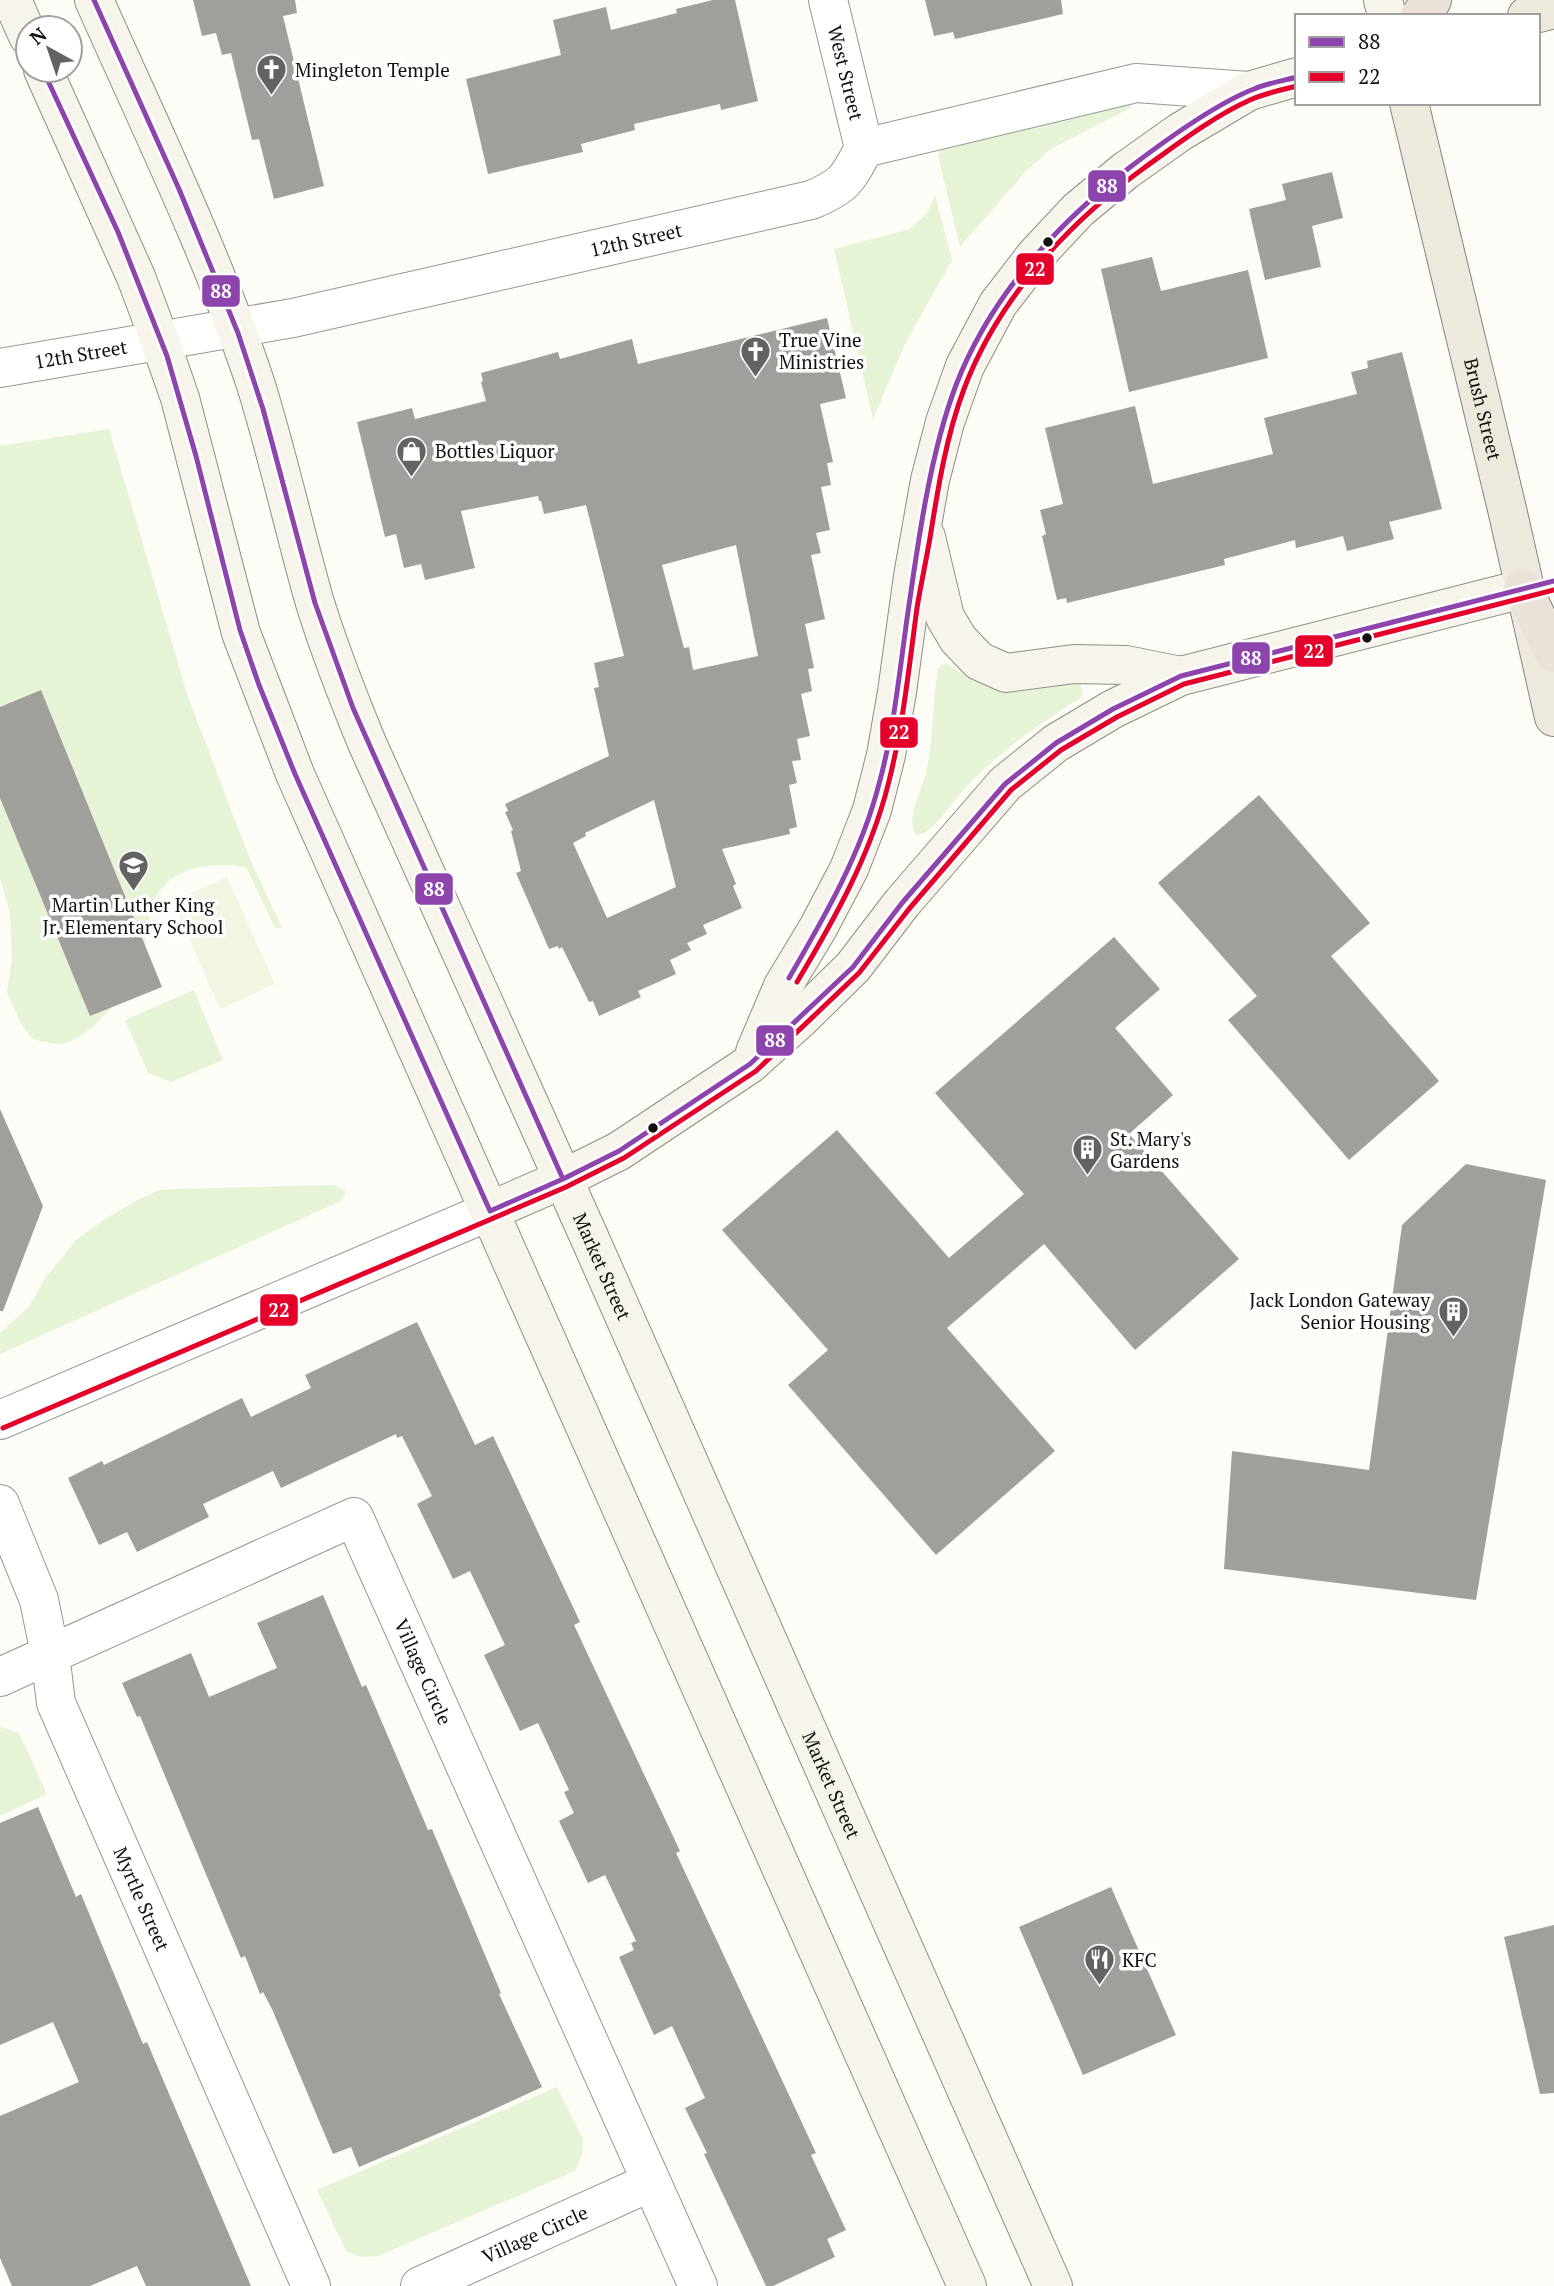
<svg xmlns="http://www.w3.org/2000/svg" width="1554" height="2286" viewBox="0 0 1554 2286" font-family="'PT Serif',serif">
  <rect width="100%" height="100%" fill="#fdfcf7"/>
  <path fill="#e7f3d7" d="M1129,100L1132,107L1051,149L1027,170L960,247L938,156L942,146Z
    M935,195L952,260L905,344L873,419L834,249L907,230C922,221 930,211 935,195Z
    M109,429L188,697L250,859L282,928H275L246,867C210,861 164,867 151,908C147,921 147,937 143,950C135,981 97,1035 65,1043C56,1046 43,1041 33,1039L22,1026L7,992L12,959L10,913L0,878V446Z
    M948,664C971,683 1000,695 1030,690C1044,688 1058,683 1073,683L1080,685L1083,692L1080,698C1036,726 995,754 960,794C949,806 934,833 917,835C904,823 922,789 926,773C934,739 932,703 938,669L941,665Z
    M194,990L223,1060L171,1082L148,1073L125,1020Z
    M333,1185L346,1191L341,1201L0,1354V1333L29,1307L45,1278L77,1239L105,1219L136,1201L159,1190L171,1189Z
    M0,1727L19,1733L47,1794L0,1816Z
    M557,2087L583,2139L582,2155L575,2171L378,2256L361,2257L346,2251L317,2190Z"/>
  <path fill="#f0f6e1" d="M227,877L275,984L220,1009L173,901Z"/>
  <path fill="#a19f9c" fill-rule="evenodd" d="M193,0H295L297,13L283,16L324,186L274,199L259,139L252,140L231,53L222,55L216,33L202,36Z
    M713,0H735L758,101L721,110L720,104L634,124L635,130L581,144L583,152L488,174L466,79L561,55L553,20L606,7L611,30L677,13L676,9Z
    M925,0H1061L1063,14L955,39L953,32L934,36Z
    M1332,172L1343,218L1312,226L1321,267L1265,280L1249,209L1286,200L1282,184Z
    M1152,257L1161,291L1248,270L1268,358L1129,392L1101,269Z
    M827,318L846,398L820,404L833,462L827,463L831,485L821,487L830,530L816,533L821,553L811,555L825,619L805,624L814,668L808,669L812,691L801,694L810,736L797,739L801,760L792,761L797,783L789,785L797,827L789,829L790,834L722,849L736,884L733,886L742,908L703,925L707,934L687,943L691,950L670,960L676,974L638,991L641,997L599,1016L593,1001L589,1002L562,947L559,949L558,946L549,949L516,873L521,871L511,831L513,830L505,812L508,811L505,804L609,756L594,688L599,687L594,663L624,656L586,505L544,514L541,501H539L538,496L461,511L475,568L425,580L421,564L404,568L396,534L385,537L357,422L412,408L415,419L486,401L481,382L483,381L481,373L558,352L560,359L632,339L638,364ZM736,545L758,656L693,670L689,647L684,648L662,565ZM654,800L676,887L607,918L573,843L586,836L585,833Z
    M1402,352L1442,509L1389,522L1394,539L1347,551L1343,536L1296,548L1295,540L1224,559L1225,565L1067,603L1066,598L1057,600L1042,536L1046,534L1040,510L1063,504L1045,428L1135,406L1153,484L1273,454L1264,418L1357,394L1351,372L1368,368L1367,361Z
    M41,690L162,987L90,1016L0,798V707Z
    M1259,795L1370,923L1331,956L1439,1081L1349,1160L1228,1020L1257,996L1158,883Z
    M1114,937L1160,989L1115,1028L1173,1095L1129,1134L1239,1259L1135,1350L1044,1244L947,1328L1055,1451L936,1555L788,1385L828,1350L722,1230L837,1130L949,1258L1024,1194L935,1093Z
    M0,1109L43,1206L3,1311H0Z
    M1466,1164L1546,1180L1476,1600L1224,1569L1232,1451L1369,1470L1402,1225Z
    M417,1322L475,1445L493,1436L537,1530L580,1622L574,1625L680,1851L676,1853L816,2153L811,2155L846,2230L827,2239L835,2257L773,2286H766L704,2154L707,2153L685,2108L705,2098L672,2026L654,2035L619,1957L634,1950L631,1943L636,1941L605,1875L588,1883L559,1821L574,1813L564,1792L569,1790L538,1723L520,1731L484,1655L505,1645L470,1571L453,1579L417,1504L432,1496L402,1436L397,1438L396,1434L281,1488L273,1471L203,1504L209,1517L137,1552L127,1532L99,1545L68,1478L102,1461L104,1465L242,1398L251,1417L311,1388L305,1375Z
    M323,1595L362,1687L366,1685L428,1830L432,1829L501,1993L499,1994L542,2087L477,2117L359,2167L351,2147L333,2154L272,2009L263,1992L260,1994L245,1956L241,1958L140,1716L137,1717L122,1683L191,1653L209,1697L277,1668L257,1623Z
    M38,1807L76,1897L81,1894L143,2044L147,2042L251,2286H146L137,2266L90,2286H12L0,2258V2116L79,2082L53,2022L0,2045V1823Z
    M1111,1887L1176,2035L1083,2075L1019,1927Z
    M1554,1925V2093L1540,2094L1504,1937Z"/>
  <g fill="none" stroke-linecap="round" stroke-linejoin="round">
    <defs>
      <g id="street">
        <path id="s1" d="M828,0L864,148"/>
        <path id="s2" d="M0,368L293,318L811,200C845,186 848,179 864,148L1136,83L1249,91"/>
        <path d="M0,1420L490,1211"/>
        <path id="s3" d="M0,1504L39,1600L50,1654L56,1703L311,2286"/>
        <path id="s4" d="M0,1677L354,1517L698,2286"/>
        <path id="s5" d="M420,2286L651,2182"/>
      </g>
      <g id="secondary">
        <path d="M12,0L28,36"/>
        <path id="s6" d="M94,0C150,126 211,251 255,382C278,455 294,530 315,603C330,651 348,697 367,743L591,1241L1053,2286"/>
        <path d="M1383,0L1387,16"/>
        <path d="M43,70L136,277L160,341L180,398L241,633L295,774L967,2286"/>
        <path d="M926,537L945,617L958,639L979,661L1006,673L1074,664L1126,665L1181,676"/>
        <path d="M755,1052L783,986L818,928L849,869L872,810L886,755L897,692L913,576L930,480L945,422L965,366L998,304L1035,256L1078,210L1125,171L1180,132L1249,91L1297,77"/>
        <path d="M490,1211L563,1179L619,1151L750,1064L800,1019L853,967L902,903L1005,784L1056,743L1113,709L1181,676L1523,589"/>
      </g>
      <g id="primary">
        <path d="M1527,16L1554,9"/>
        <path id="s7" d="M1409,103L1507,509L1554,717"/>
      </g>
      <path id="highway" d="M1420,16L1432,0
        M1523,589L1554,653"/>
    </defs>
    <use href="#street" stroke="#979795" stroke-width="40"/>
    <use href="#secondary" stroke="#8e8d8b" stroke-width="40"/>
    <use href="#primary" stroke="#858482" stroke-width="40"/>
    <use href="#highway" stroke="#858482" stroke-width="40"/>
    <use href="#street" stroke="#fffffe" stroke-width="38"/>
    <use href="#secondary" stroke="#f6f4eb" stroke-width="38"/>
    <use href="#primary" stroke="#ede9dc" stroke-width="38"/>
    <use href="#highway" stroke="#eae1d8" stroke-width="38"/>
    <defs>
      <path id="bus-1" d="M94,0L179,189L238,333L263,409L315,603L353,708L563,1179
        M43,70L118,232L167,356L196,456L240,630L259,685L295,774L490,1211L563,1179L619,1151L750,1064L853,967L902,903L1005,784L1056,743L1113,709L1181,676L1554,581
        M789,978C825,916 861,854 879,784C895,726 900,665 909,605C919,535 931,451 956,385C990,297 1056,225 1129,168C1163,142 1215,104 1254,89C1268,83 1283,81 1297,77"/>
      <path id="bus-2" d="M797,982C834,920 870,856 888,785C903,727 909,667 917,608C921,584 926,561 930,538C938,488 946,437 964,389C998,299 1067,224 1144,168C1176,145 1214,116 1250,100C1265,93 1281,90 1297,86
        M3,1428L566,1187L624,1158L756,1071L859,973L909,909L1011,790L1061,750L1117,717L1184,684L1554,590"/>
    </defs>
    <use href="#bus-1" stroke="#fff" stroke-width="10"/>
    <use href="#bus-2" stroke="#fff" stroke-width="10"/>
    <use href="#bus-1" stroke="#8e44ad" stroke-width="5"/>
    <use href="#bus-2" stroke="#e4002b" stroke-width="5"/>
  </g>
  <defs>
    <symbol id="church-pin" viewBox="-11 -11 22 30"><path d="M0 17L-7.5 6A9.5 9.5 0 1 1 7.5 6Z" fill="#646362" stroke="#fff"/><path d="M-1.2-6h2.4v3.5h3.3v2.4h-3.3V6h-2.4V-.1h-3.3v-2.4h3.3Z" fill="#fff"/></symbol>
    <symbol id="shop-pin" viewBox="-11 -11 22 30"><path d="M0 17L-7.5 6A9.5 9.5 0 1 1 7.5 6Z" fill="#646362" stroke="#fff"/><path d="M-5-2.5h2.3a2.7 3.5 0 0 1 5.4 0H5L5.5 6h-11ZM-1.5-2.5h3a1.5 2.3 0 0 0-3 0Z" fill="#fff"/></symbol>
    <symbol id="school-pin" viewBox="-11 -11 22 30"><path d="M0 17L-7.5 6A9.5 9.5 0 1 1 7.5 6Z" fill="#646362" stroke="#fff"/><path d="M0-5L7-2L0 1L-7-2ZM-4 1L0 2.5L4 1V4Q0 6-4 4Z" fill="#fff"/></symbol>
    <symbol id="building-pin" viewBox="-11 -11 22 30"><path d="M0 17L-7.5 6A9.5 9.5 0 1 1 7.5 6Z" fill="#646362" stroke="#fff"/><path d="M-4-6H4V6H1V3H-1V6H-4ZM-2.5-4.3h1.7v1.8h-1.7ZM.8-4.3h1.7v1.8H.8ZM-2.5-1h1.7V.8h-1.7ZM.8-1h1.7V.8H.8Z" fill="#fff"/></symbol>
    <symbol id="restaurant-pin" viewBox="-11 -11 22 30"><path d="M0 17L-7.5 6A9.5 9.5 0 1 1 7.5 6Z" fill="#646362" stroke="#fff"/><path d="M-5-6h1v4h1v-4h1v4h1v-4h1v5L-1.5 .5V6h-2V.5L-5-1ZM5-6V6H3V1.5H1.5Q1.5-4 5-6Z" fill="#fff"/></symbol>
  </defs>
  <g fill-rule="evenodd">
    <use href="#church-pin" x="254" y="52" width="35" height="47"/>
    <use href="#church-pin" x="738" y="334" width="35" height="47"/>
    <use href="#shop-pin" x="394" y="434" width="35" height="47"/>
    <use href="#school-pin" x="116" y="848" width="35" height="47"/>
    <use href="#building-pin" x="1070" y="1132" width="35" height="47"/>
    <use href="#building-pin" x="1436" y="1294" width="35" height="47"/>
    <use href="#restaurant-pin" x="1082" y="1942" width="35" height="47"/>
  </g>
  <g fill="#111" stroke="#fff" stroke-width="2.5">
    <circle cx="1048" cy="242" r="6"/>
    <circle cx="1367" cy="638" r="6"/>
    <circle cx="653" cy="1128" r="6"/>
  </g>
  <g text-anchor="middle" stroke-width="7" stroke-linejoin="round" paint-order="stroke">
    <g font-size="19" fill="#111" stroke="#fff" text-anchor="start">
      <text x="295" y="77">Mingleton Temple</text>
      <text x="779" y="347">True Vine<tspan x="779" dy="22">Ministries</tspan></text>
      <text x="435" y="458">Bottles Liquor</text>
      <text x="133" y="912" text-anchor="middle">Martin Luther King<tspan x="133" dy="22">Jr. Elementary School</tspan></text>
      <text x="1110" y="1146">St. Mary's<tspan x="1110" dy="22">Gardens</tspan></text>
      <text x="1430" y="1307" text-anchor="end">Jack London Gateway<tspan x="1430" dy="22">Senior Housing</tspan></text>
      <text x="1122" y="1967">KFC</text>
    </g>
    <g font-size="19" fill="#111" stroke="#fff">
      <text dy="7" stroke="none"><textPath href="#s1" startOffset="75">West Street</textPath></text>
      <text dy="7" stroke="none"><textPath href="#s2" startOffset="649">12th Street</textPath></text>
      <text dy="7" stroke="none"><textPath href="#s2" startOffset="82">12th Street</textPath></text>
      <text dy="7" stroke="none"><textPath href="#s7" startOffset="315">Brush Street</textPath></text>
      <text dy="7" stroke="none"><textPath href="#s6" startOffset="1367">Market Street</textPath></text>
      <text dy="7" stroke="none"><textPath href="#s4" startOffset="558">Village Circle</textPath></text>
      <text dy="7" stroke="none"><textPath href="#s6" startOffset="1934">Market Street</textPath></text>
      <text dy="7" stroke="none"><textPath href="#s3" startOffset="422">Myrtle Street</textPath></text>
      <text dy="7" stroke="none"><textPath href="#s5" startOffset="126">Village Circle</textPath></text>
    </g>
  </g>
  <g stroke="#fff" stroke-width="2.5">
    <rect x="1087" y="169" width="40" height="34" rx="7" fill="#8e44ad"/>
    <rect x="1015" y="252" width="40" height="34" rx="7" fill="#e4002b"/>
    <rect x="201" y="274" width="40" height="34" rx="7" fill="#8e44ad"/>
    <rect x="1294" y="634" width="40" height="34" rx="7" fill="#e4002b"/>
    <rect x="1231" y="641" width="40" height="34" rx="7" fill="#8e44ad"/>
    <rect x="879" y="716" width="40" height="33" rx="7" fill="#e4002b"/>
    <rect x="414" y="872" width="40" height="34" rx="7" fill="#8e44ad"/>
    <rect x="755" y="1024" width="40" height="33" rx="7" fill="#8e44ad"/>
    <rect x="259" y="1293" width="40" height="34" rx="7" fill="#e4002b"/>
  </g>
  <g font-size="19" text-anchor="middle" font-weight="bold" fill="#fff">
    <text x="1107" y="193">88</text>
    <text x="1035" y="276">22</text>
    <text x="221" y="298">88</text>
    <text x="1314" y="658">22</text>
    <text x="1251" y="665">88</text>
    <text x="899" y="739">22</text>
    <text x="434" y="896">88</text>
    <text x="775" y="1047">88</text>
    <text x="279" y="1317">22</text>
  </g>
  <rect x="1295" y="14" width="245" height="91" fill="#ffffff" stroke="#a0a0a0" stroke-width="2"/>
  <rect x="1309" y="37" width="35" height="10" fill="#8e44ad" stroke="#a0a0a0" stroke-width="2"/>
  <text x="1358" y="49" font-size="21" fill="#111111">88</text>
  <rect x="1309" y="72" width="35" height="10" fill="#e4002b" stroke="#a0a0a0" stroke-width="2"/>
  <text x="1358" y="84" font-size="21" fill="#111111">22</text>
  <g transform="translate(49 49) rotate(320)"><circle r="33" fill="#ffffff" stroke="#a0a0a0" stroke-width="2"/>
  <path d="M0-5L12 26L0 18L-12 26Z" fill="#646362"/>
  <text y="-10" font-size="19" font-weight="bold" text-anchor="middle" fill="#111111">N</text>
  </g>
</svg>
